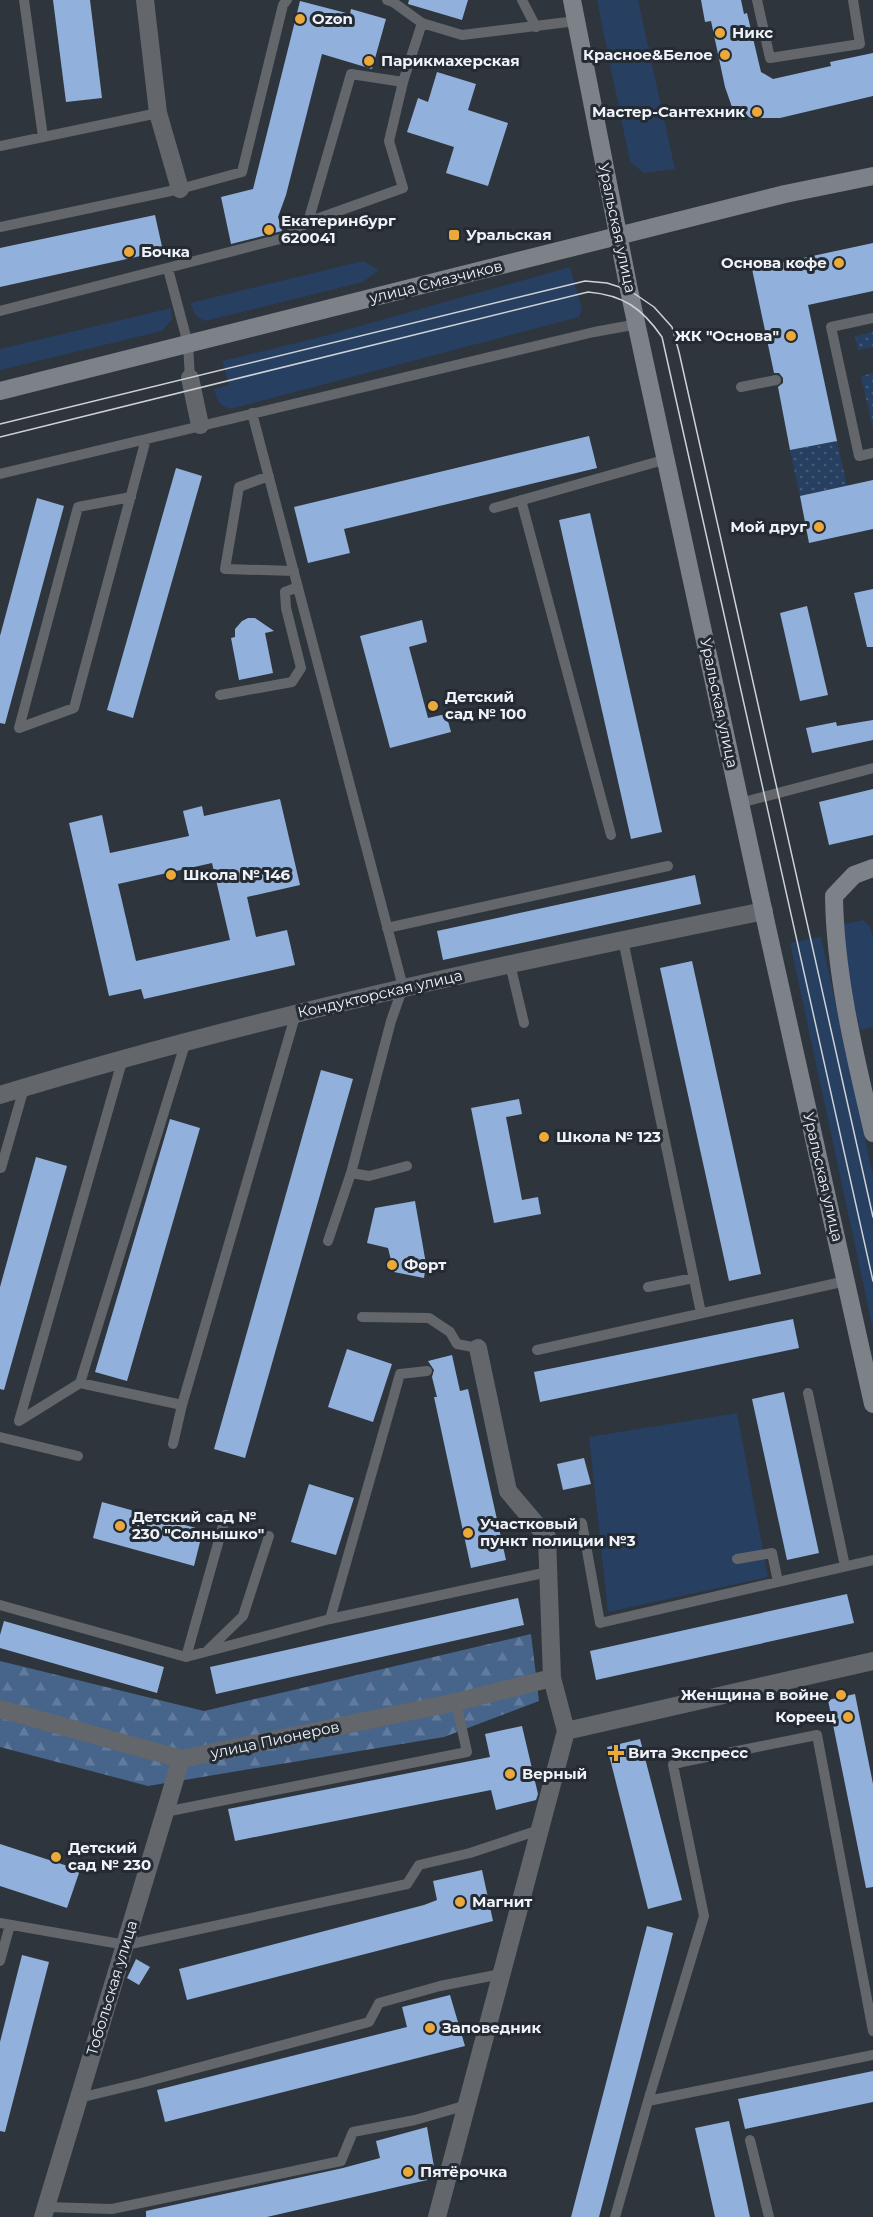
<svg xmlns="http://www.w3.org/2000/svg" width="873" height="2217" viewBox="0 0 873 2217" font-family="Montserrat,sans-serif">
  <defs>
    <pattern id="forest-firs" width="22" height="20" patternUnits="userSpaceOnUse" patternTransform="scale(1.5)"><rect width="22" height="20" fill="#47648b"/><path d="M5 1l3.5 6h-7zM16 11l3.5 6h-7z" fill="#627b9c"/></pattern>
    <pattern id="park-dots" width="8" height="8" patternUnits="userSpaceOnUse" patternTransform="scale(1.5)"><rect width="8" height="8" fill="#273f61"/><path d="M2 2h.1M6 6h.1" fill="none" stroke="#475b78" stroke-width="1.8" stroke-linecap="round"/></pattern>
  </defs>
  <rect width="100%" height="100%" fill="#2e353d"/>
  <path fill="#273f61" d="M597,0H638L675,169L644,173L630,162Z
    M363,261L379,270L363,282L205,321L196,316L190,303Z
    M570,267L582,309L579,317L230,409C219,405 217,400 214,389L229,385L222,361L317,338Z
    M171,308L172,319L162,331L0,370V349Z
    M863,920L870,926L873,939V1027L860,1030L838,932L841,925Z
    M821,937L873,1175V1329L790,943Z
    M737,1413L768,1577L608,1612L589,1437Z"/>
  <path fill="url(#forest-firs)" d="M531,1634L539,1701L444,1737L148,1786L0,1747V1661L204,1711Z"/>
  <path fill="url(#park-dots)" d="M873,332V347L858,350L855,336Z
    M873,373V429L861,376Z
    M837,441L847,486L800,496L790,450Z"/>
  <path fill="#91b1dc" fill-rule="evenodd" d="M53,0H90L102,98L66,102Z
    M409,0H468L462,20L408,4Z
    M701,0H741L744,14L747,13L761,72L773,79L831,66L830,62L873,53V96L780,118H751L732,107L725,87L711,21L705,22Z
    M300,1L350,14L351,9L386,19L372,69L322,54L286,195L278,217L282,231L231,244L221,197L253,189Z
    M437,72L476,84L468,110L508,123L488,186L446,173L454,147L407,132L418,98L428,102Z
    M155,215L163,251L0,287V248Z
    M873,243V291L808,305L837,441L790,450L778,387L783,383V378L779,373H774L752,269Z
    M589,436L597,468L344,529L350,553L308,563L294,507Z
    M176,468L202,476L133,718L107,710Z
    M873,480V529L809,543L800,496Z
    M37,498L64,506L5,724L0,723V636Z
    M590,513L662,832L631,839L559,520Z
    M873,589V647H867L854,593Z
    M807,606L828,695L800,701L780,613Z
    M248,618H255L274,631L265,633L273,673L239,680L231,638L235,637V629L242,621Z
    M422,620L427,642L409,647L428,718L446,714L451,732L390,748L360,636Z
    M873,720V740L812,753L806,728L836,722L837,726Z
    M873,789V835L829,845L819,802Z
    M280,799L300,885L247,897L256,937L287,930L295,965L144,999L141,989L109,996L69,823L102,815L110,853L189,836L183,811L202,806L204,816ZM212,863L230,940L136,961L118,884Z
    M695,875L701,904L443,960L437,931Z
    M692,961L761,1274L729,1281L660,968Z
    M321,1070L353,1079L245,1458L214,1449Z
    M519,1099L522,1114L506,1117L522,1200L538,1197L541,1214L494,1223L471,1108Z
    M170,1119L200,1128L127,1381L95,1372Z
    M36,1157L67,1166L4,1390L0,1389V1287Z
    M415,1201L426,1264L424,1278L394,1272L388,1248L367,1243L375,1208Z
    M793,1319L799,1348L540,1402L534,1372Z
    M347,1349L392,1364L373,1422L328,1407Z
    M452,1355L460,1391L468,1389L506,1560L471,1568L434,1397H437L432,1377L434,1370L428,1361Z
    M784,1392L819,1553L787,1560L752,1399Z
    M584,1458L591,1484L563,1490L557,1464Z
    M309,1484L354,1498L336,1555L291,1542Z
    M102,1502L203,1530L194,1566L93,1538Z
    M847,1594L854,1623L596,1680L590,1651Z
    M518,1598L524,1625L216,1694L210,1667Z
    M4,1621L164,1667L157,1693L0,1648V1635Z
    M855,1694L873,1784V1887L866,1888L828,1700Z
    M522,1726L538,1794L536,1800L496,1810L491,1790L235,1841L228,1809L490,1757L485,1734Z
    M640,1739L682,1900L648,1909L607,1747Z
    M0,1844L80,1870L67,1908L0,1886Z
    M482,1870L493,1921L187,2000L179,1969L424,1905L437,1900L433,1881Z
    M647,1926L673,1933L668,1953L599,2217H571Z
    M22,1955L49,1962L5,2132L0,2131V2042Z
    M136,1959L150,1967L139,1985L127,1978Z
    M450,1995L465,2046L165,2122L157,2090L407,2027L402,2007Z
    M873,2071V2102L745,2129L738,2099Z
    M729,2121L742,2180L750,2217H715L695,2128Z
    M427,2127L436,2178L267,2217H146V2211L343,2168L380,2158L376,2141Z"/>
  <g fill="none" stroke-linecap="round" stroke-linejoin="round">
    <path stroke="#63676b" stroke-width="10" d="M24,0L43,137
      M522,0L536,27
      M757,0L770,58L860,44L853,0
      M422,23L462,35L576,21
      M0,146L158,113
      M308,222L403,188L389,141L403,82
      M0,227L180,189L242,172L283,5L287,0
      M168,269L188,344L190,378
      M0,311L284,238L308,222L351,74L403,82L422,23L393,2L387,0
      M873,318L831,327L859,456L873,453
      M741,387L776,380
      M252,413L403,987L391,1021L351,1173L328,1241
      M0,474L594,332L638,324
      M269,476L239,487L225,569L294,571
      M131,497L78,507L19,728L74,708L146,439
      M521,500L611,835
      M494,508L667,459
      M220,695L292,682L301,668L286,608L285,592L298,587
      M740,803L873,768
      M387,928L668,866
      M623,940L701,1313
      M510,964L524,1023
      M1,1168L24,1088
      M351,1173L369,1176L407,1166
      M648,1287L694,1278
      M362,1317L429,1318L450,1332L457,1344L478,1348
      M537,1350L846,1281
      M808,1393L845,1566
      M182,1405L80,1383L186,1041
      M19,1421L123,1058
      M19,1421L80,1383
      M0,1437L78,1456
      M173,1444L182,1405L296,1013
      M582,1523L600,1623L873,1560
      M737,1559L772,1553L778,1582
      M0,1605L186,1657L226,1515
      M330,1619L400,1374L427,1371
      M208,1650L243,1616L269,1536
      M186,1657L330,1619L548,1572
      M165,1812L467,1752L456,1702
      M0,1923L126,1945L407,1884L419,1865L470,1853L539,1830
      M0,1961L10,1925
      M79,2098L141,2083L369,2022L379,2003L440,1986L501,1974
      M648,2101L873,2055
      M750,2140L769,2217
      M46,2207L112,2209L341,2161L353,2132L415,2120L467,2105
      M615,2217L648,2101L704,1916L673,1765L682,1762L817,1735L873,2031"/>
    <path stroke="#63676b" stroke-width="18" d="M145,0L158,113L180,189
      M190,378L200,425
      M0,1095C251,1018 507,963 764,911
      M0,1709L181,1759L456,1702L552,1678
      M566,1731L873,1661
      M43,2217L181,1759
      M437,2217L566,1731L552,1678L547,1537L508,1491L478,1348"/>
    <path stroke="#7d8289" stroke-width="18" d="M572,0L629,290L768,932L873,1404
      M0,391L785,194L873,176
      M873,868L854,875L834,896C835,975 855,1056 873,1133"/>
    <path stroke="#cdd1d8" stroke-width="1.5" d="M0,424L585,281L607,283L629,290L654,307L672,327L679,352L873,1217
      M0,437L588,292C623,295 642,308 662,337L873,1281"/>
  </g>
  <g fill="#eba93a" stroke="#242b33" stroke-width="2">
    <circle cx="300" cy="19" r="6"/>
    <circle cx="720" cy="33" r="6"/>
    <circle cx="725" cy="55" r="6"/>
    <circle cx="369" cy="61" r="6"/>
    <circle cx="757" cy="112" r="6"/>
    <circle cx="269" cy="230" r="6"/>
    <rect x="448" y="229" width="12" height="12" rx="3"/>
    <circle cx="129" cy="252" r="6"/>
    <circle cx="839" cy="263" r="6"/>
    <circle cx="791" cy="336" r="6"/>
    <circle cx="819" cy="527" r="6"/>
    <circle cx="433" cy="706" r="6"/>
    <circle cx="171" cy="875" r="6"/>
    <circle cx="544" cy="1137" r="6"/>
    <circle cx="392" cy="1265" r="6"/>
    <circle cx="120" cy="1526" r="6"/>
    <circle cx="468" cy="1533" r="6"/>
    <circle cx="841" cy="1695" r="6"/>
    <circle cx="848" cy="1717" r="6"/>
    <path d="M613 1744h6v6h6v6h-6v6h-6v-6h-6v-6h6z"/>
    <circle cx="510" cy="1774" r="6"/>
    <circle cx="56" cy="1857" r="6"/>
    <circle cx="460" cy="1902" r="6"/>
    <circle cx="430" cy="2028" r="6"/>
    <circle cx="408" cy="2172" r="6"/>
  </g>
  <g text-anchor="middle" stroke-width="6" stroke-linejoin="round" paint-order="stroke">
    <g font-size="15" font-weight="bold" fill="#eff3f9" stroke="#242b33" text-anchor="start">
      <text x="312" y="24">Ozon</text>
      <text x="732" y="38">Никс</text>
      <text x="713" y="60" text-anchor="end">Красное&amp;Белое</text>
      <text x="381" y="66">Парикмахерская</text>
      <text x="745" y="117" text-anchor="end">Мастер-Сантехник</text>
      <text x="281" y="226">Екатеринбург<tspan x="281" dy="17">620041</tspan></text>
      <text x="466" y="240">Уральская</text>
      <text x="141" y="257">Бочка</text>
      <text x="827" y="268" text-anchor="end">Основа кофе</text>
      <text x="779" y="341" text-anchor="end">ЖК "Основа"</text>
      <text x="807" y="532" text-anchor="end">Мой друг</text>
      <text x="445" y="702">Детский<tspan x="445" dy="17">сад № 100</tspan></text>
      <text x="183" y="880">Школа № 146</text>
      <text x="556" y="1142">Школа № 123</text>
      <text x="404" y="1270">Форт</text>
      <text x="132" y="1522">Детский сад №<tspan x="132" dy="17">230 "Солнышко"</tspan></text>
      <text x="480" y="1529">Участковый<tspan x="480" dy="17">пункт полиции №3</tspan></text>
      <text x="829" y="1700" text-anchor="end">Женщина в войне</text>
      <text x="836" y="1722" text-anchor="end">Кореец</text>
      <text x="628" y="1758">Вита Экспресс</text>
      <text x="522" y="1779">Верный</text>
      <text x="68" y="1853">Детский<tspan x="68" dy="17">сад № 230</tspan></text>
      <text x="472" y="1907">Магнит</text>
      <text x="442" y="2033">Заповедник</text>
      <text x="420" y="2177">Пятёрочка</text>
    </g>
    <g font-size="15" fill="#eff3f9" stroke="#242b33">
      <text transform="translate(617 228) rotate(78)" y="5">Уральская улица</text>
      <text transform="translate(436 282) rotate(-14)" y="5">улица Смазчиков</text>
      <text transform="translate(719 703) rotate(78)" y="5">Уральская улица</text>
      <text transform="translate(380 994) rotate(-13)" y="5">Кондукторская улица</text>
      <text transform="translate(823 1177) rotate(77)" y="5">Уральская улица</text>
      <text transform="translate(275 1740) rotate(-12)" y="5">улица Пионеров</text>
      <text transform="translate(112 1988) rotate(-73)" y="5">Тобольская улица</text>
    </g>
  </g>
</svg>
